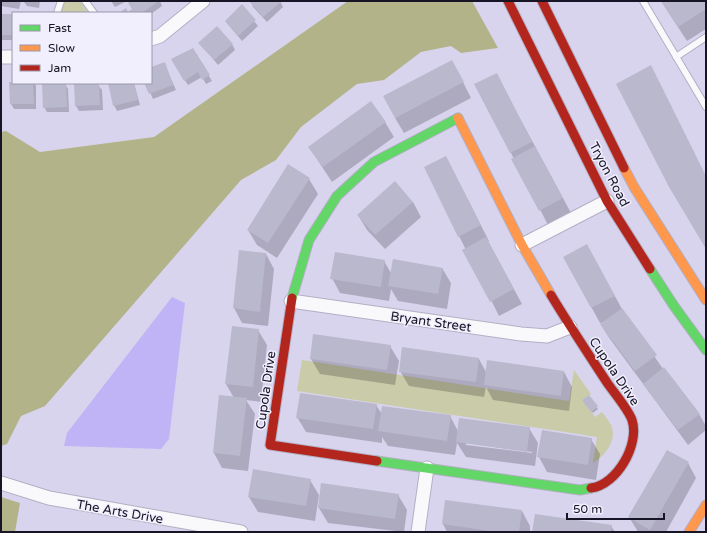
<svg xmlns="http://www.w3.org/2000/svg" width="707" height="533" viewBox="0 0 707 533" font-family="'Varela Round',sans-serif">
  <rect width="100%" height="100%" fill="#d9d4ee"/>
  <path fill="#cacba9" d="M63,1H80L88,13H59Z
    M302,360L569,401L574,370L591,394L583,399L595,417L602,412C605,416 609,421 611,425C618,440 605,456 593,463L597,437L297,391Z"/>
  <path fill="#b2b389" d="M348,1H472L498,48L461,53L451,46L421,52L384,80L357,84L301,127L276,160L241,180L45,406L21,416L7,444L1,446V132L6,131L40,152L154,137Z
    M1,497L20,503L15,532H1Z"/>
  <path fill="#c0b3f6" d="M172,297L185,303L169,439L161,449L64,446L67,433Z"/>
  <path fill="#0003" fill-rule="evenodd" d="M1,1H40L39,8L27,6L24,2L21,1L19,9L1,6Z
    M111,1H127L115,7Z
    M132,1H160L162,6L151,14L128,13L133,9Z
    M251,1H280L283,7L267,22L253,7Z
    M661,1H706V29L687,41Z
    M242,6L258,26L242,41L226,22Z
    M1,15H13V40H1Z
    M200,43L232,44L235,50L218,65Z
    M193,50L212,81L206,84L202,77L188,85L172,60Z
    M164,63L176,90L153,99L146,83H151V69Z
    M496,74L571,213L548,225L511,153Z
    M460,76L471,98L404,133L395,118Z
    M10,83H34L36,86V109H14L11,104Z
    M109,83H134L140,105L117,111L114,105Z
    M65,84L68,89L69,112H47L44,107Z
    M75,84L98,85L102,90L103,110L79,111L76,106Z
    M385,122L394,137L332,182L309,147Z
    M446,157L489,241H488L522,304L499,316L459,236Z
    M309,179L318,194L277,258L257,245L248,230Z
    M413,202L421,217L385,249L367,230L358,215Z
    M240,252L266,254L274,269L268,326L242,323L234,308Z
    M564,257L595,260L622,309L663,369L699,414L706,426V430L688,445L610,339L601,325L605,322L600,323Z
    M384,261L391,273L442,268L451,283L447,309L398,301L391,289L389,301L340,293L332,278Z
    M258,330L267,345L261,402L246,400L255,414L248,471L222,468L214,453L220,396L234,398L226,384Z
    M390,346L399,361L395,385L320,374L311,359Z
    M479,359L486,372H564L572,387L569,411L493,400L486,387L484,397L409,386L400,371Z
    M588,396L598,409L593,413L585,402Z
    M376,405L382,414L450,416L458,431L529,428L538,443L535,466L466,457L457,443L455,455L388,446L382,437V443L306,432L297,417ZM466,443L532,452V453L466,445Z
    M591,439L600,454L596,480L547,472L539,457Z
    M688,463L696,478L666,532H638L629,517Z
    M310,480L319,495L315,521L258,512L249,497Z
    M398,495L407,510L404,532L328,523L319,508Z
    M446,501L522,511L530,526V532H447L443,524Z
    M611,526L615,532H533Z"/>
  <path fill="#b9b8cd" d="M131,1H159L142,13H119L126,8L128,12L132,9L128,3Z
    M249,1H282L263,17Z
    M661,1H706V9L678,27Z
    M242,4L256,20L238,36L225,21Z
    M1,14H13V35H1Z
    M217,26L233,44L214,60L198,43Z
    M193,48L210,75L202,80L198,72L184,81L171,59Z
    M452,60L464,82L395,118L383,96Z
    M165,62L173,85L149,94L144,83H151V67Z
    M651,65L706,176V249L669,187L616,84Z
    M497,73L532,142L510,153L474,84Z
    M9,82L33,83L34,104H10Z
    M66,83L67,107L43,108L42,84Z
    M74,83L99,84L100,105L75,106Z
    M108,83H134L138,100L113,106Z
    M371,101L386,122L323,167L308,147Z
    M535,146L563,198L539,211L511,159Z
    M446,156L481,225L458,237L424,167Z
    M288,164L310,178L268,243L247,230Z
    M395,181L413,202L375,235L357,215Z
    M486,237L514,289L490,302L462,250Z
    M587,244L615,296L591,308L563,257Z
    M239,250L266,253L260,312L233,308Z
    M335,252L385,260L381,287L330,279Z
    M393,259L443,268L438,294L388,286Z
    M622,308L657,355L635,371L600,324Z
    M232,326L259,329L253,387L225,384Z
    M313,334L391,345L387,370L310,359Z
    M402,347L479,358L476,382L399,372Z
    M487,360L564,371L561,396L484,385Z
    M664,367L700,414L678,430L643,384Z
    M300,393L377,404L373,429L296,418Z
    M219,395L247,398L240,456L213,453Z
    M589,395L598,406L591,412L582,400Z
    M382,406L451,415L447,441L378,431Z
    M459,418L530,427L527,452L456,442Z
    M542,430L592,438L588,465L537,457Z
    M667,450L689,462L650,530L628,517Z
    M253,469L311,479L306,506L248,497Z
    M321,483L399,494L395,519L318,508Z
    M445,500L522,510L519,532H496L442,524Z
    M535,514L612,525L611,532H532Z"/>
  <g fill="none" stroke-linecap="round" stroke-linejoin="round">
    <defs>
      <path id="lane" d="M85,1L94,13
        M643,1L706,107
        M57,13L61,1
        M676,57L706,37"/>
      <path id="street" d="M151,39L160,36L203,1
        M1,57H13
        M522,245L607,201
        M291,301L521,334L547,336L570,327
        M1,483L49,498L241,532
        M418,532L427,468"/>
      <path id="fast" d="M650,269L674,306L706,350
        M292,298L309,240L337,196L374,162L458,118
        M377,461L580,490L591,488"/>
      <path id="slow" d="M458,118L522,245L551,295
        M624,168L634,187L706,300
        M689,532L706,505"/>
      <path id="jam" d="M508,1L607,201L650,269
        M542,1L624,168
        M551,295C569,325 589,355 608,384C615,394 628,409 632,420C640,444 617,485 591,488
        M292,298L270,445L377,461"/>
    </defs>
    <use href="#lane" stroke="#b3afc4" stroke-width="8"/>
    <use href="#street" stroke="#b3afc4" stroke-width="15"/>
    <use href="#fast" stroke="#b3afc4" stroke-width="11"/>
    <use href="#slow" stroke="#b3afc4" stroke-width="11"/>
    <use href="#jam" stroke="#b3afc4" stroke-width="11"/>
    <use href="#lane" stroke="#f9f9fc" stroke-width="6"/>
    <use href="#street" stroke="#f9f9fc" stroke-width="13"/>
    <use href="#fast" stroke="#63d668" stroke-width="9"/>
    <use href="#slow" stroke="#ff974d" stroke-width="9"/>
    <use href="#jam" stroke="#b3261e" stroke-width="9"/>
  </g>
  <g text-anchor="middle" stroke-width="3" stroke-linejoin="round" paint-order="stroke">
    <g font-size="13" fill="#171425" stroke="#f1effe">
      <text transform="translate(610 174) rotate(62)" y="5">Tryon Road</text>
      <text transform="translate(431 321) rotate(8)" y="5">Bryant Street</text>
      <text transform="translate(615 371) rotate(56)" y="5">Cupola Drive</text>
      <text transform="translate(265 390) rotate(-82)" y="5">Cupola Drive</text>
      <text transform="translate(120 511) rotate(10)" y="5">The Arts Drive</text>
    </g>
  </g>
  <rect width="707" height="533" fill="none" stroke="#171425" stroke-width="4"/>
  <rect x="12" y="12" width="140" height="72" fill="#f1effe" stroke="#9a97a7"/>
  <rect x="20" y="25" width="20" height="6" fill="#63d668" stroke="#9a97a7"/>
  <text x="48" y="32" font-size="12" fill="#171425">Fast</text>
  <rect x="20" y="45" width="20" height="6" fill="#ff974d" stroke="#9a97a7"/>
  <text x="48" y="52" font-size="12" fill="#171425">Slow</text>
  <rect x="20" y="65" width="20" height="6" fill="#b3261e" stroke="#9a97a7"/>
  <text x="48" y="72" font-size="12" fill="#171425">Jam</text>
  <path d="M567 513v6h97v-6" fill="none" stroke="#171425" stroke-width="2"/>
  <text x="573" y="513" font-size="12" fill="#171425" stroke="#f1effe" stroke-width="3" paint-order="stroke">50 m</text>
</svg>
